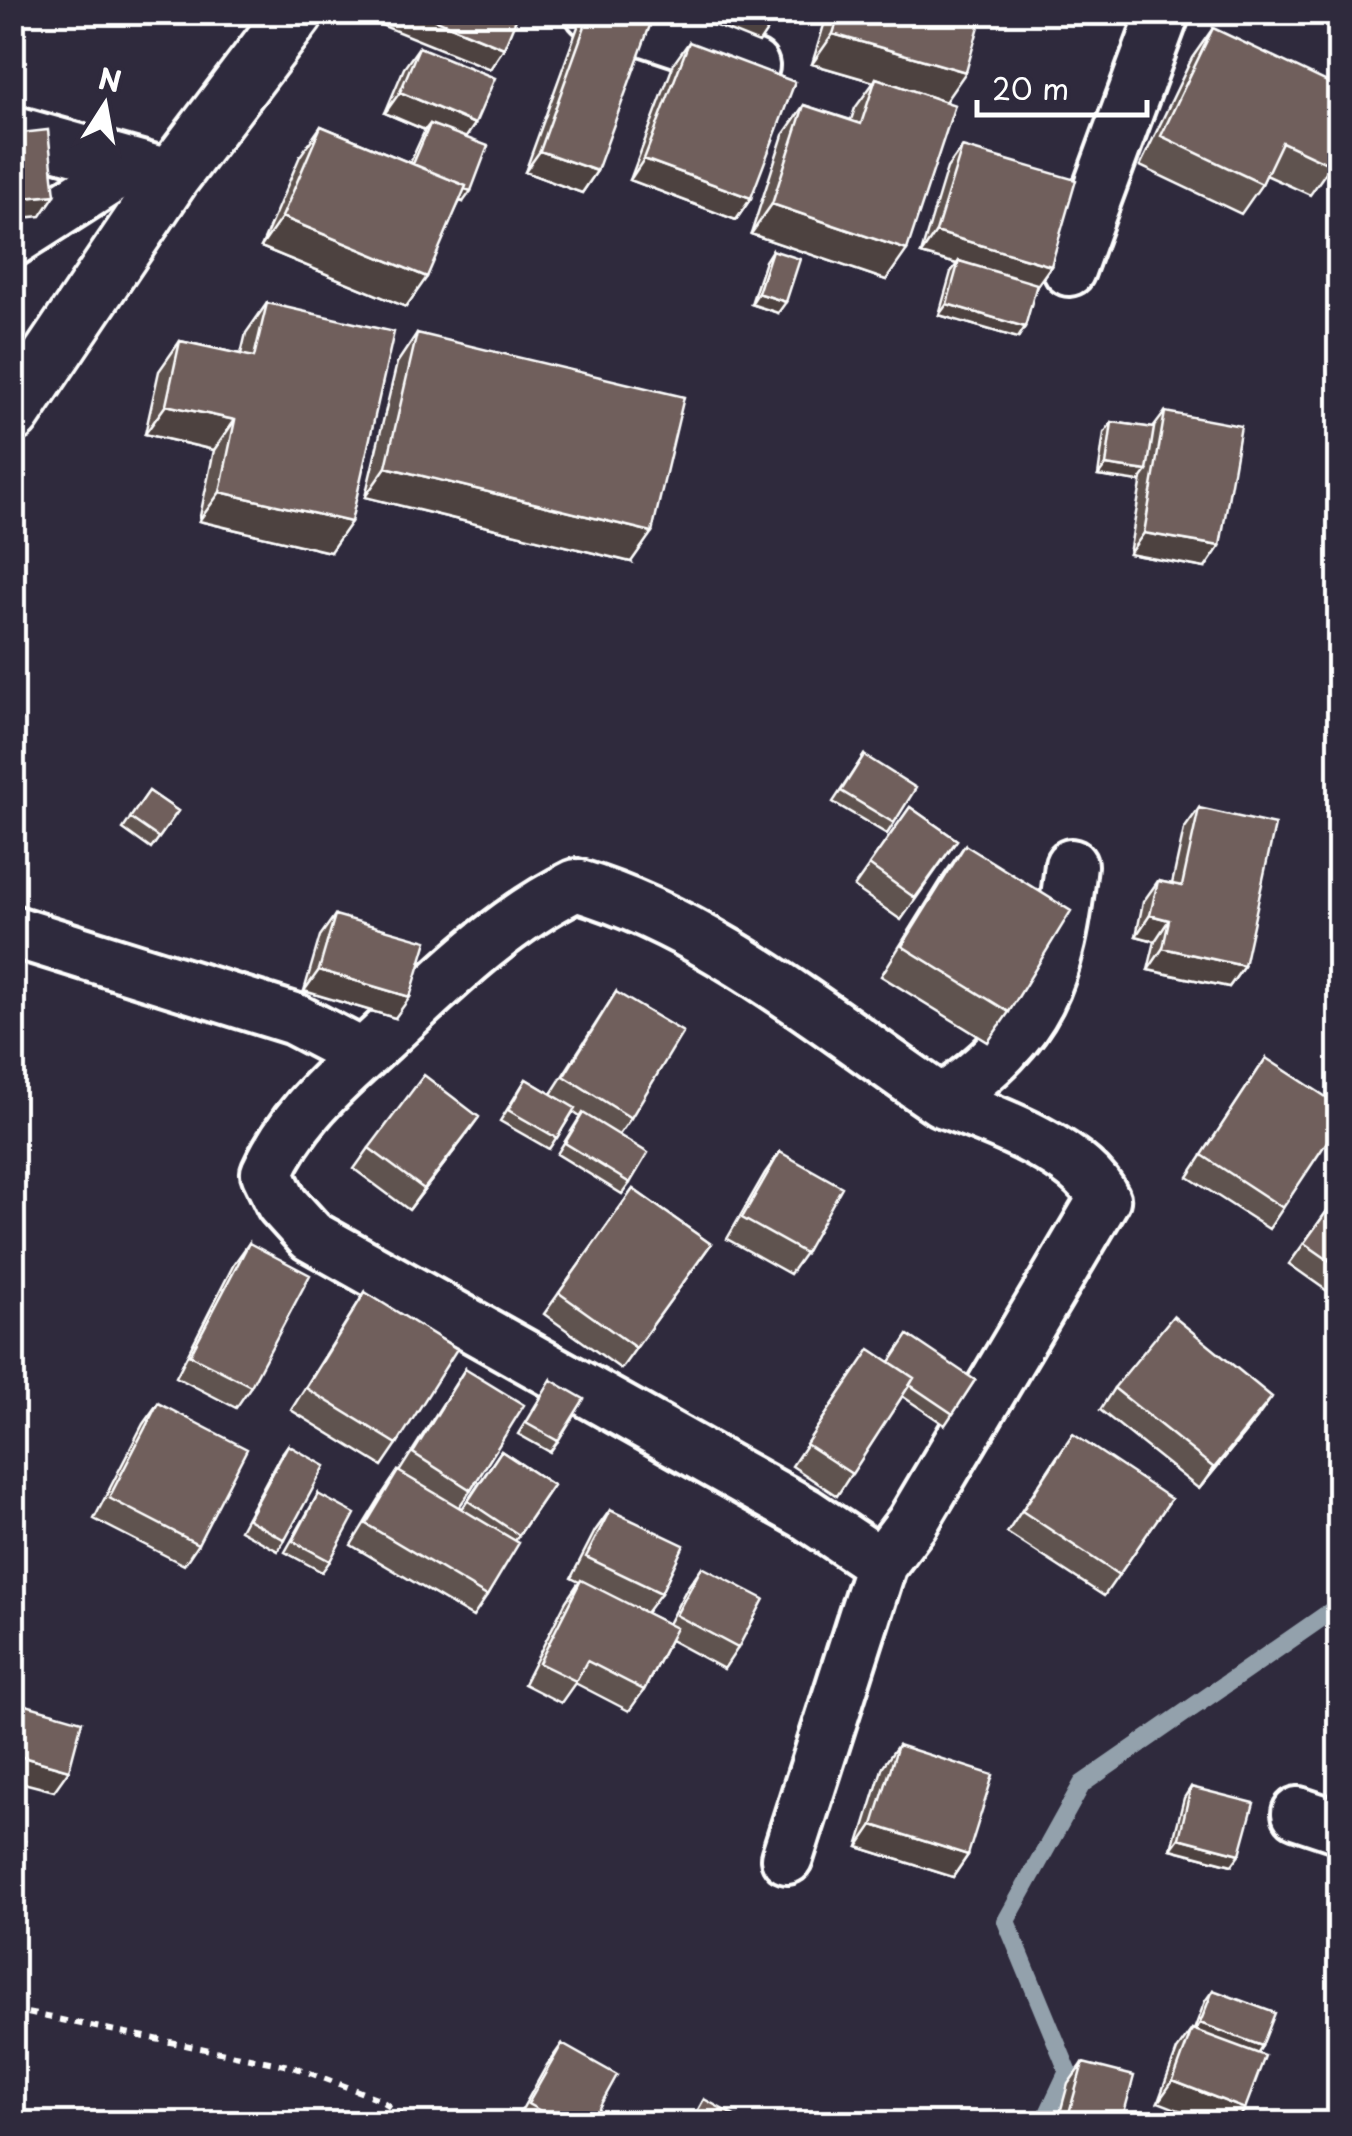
<svg xmlns="http://www.w3.org/2000/svg" width="1352" height="2136" viewBox="0 0 1352 2136" font-family="'Playpen Sans',sans-serif">
  <rect width="100%" height="100%" fill="#2f2a3d"/>
  <filter id="ink" filterUnits="userSpaceOnUse"><feTurbulence type="fractalNoise" baseFrequency=".01" numOctaves="2"/><feDisplacementMap in="SourceGraphic" scale="20" xChannelSelector="R" yChannelSelector="G"/><feConvolveMatrix kernelMatrix="1 2 1 2 8 2 1 2 1" color-interpolation-filters="sRGB"/></filter>
  <g filter="url(#ink)">
    <g fill="none" stroke-linecap="round" stroke-linejoin="round">
      <path stroke="#93a1ac" stroke-width="18" d="M1043,2124L1068,2071L1006,1921L1082,1784L1340,1605"/>
      <defs>
        <path id="street" d="M591,12L753,66
          M12,131L172,176
          M12,241L128,167
          M1069,270L1164,12
          M12,931L294,1019L363,1055C323,1091 290,1123 267,1173L282,1204L311,1236L805,1513L881,1564L912,1523L1104,1199C1081,1151 990,1119 942,1101C1041,1031 1058,981 1071,865
          M363,1055C430,994 494,925 576,885C711,925 827,1023 942,1101
          M1298,1813L1340,1827
          M787,1858L881,1564"/>
        <path id="secondary" d="M12,414L172,176L296,12"/>
      </defs>
      <use href="#street" stroke="#fff" stroke-width="58"/>
      <use href="#secondary" stroke="#fff" stroke-width="62"/>
      <path stroke="#fff" stroke-width="6" stroke-dasharray="8 8" stroke-linecap="butt" d="M12,2010L294,2067L379,2099L413,2124"/>
      <use href="#street" stroke="#2f2a3d" stroke-width="50"/>
      <use href="#secondary" stroke="#2f2a3d" stroke-width="55"/>
    </g>
    <path fill="#5f524f" stroke="#fff" stroke-width="2.5" d="M585,12H631L597,171L582,193L525,172L580,21Z
      M828,12H983L945,101L886,280L751,234L783,135L804,105L851,120L855,108L874,82L812,64Z
      M1213,28L1331,165L1310,195L1266,175L1262,184L1241,214L1140,166L1192,58Z
      M689,42L751,198L736,220L630,180L674,63Z
      M419,47L466,138L463,202L460,201L406,307L261,247L300,156L321,126L410,163L425,130L385,113L404,68Z
      M962,147L1051,266L1037,286L1018,338L939,315L951,272L957,264L921,254L947,168Z
      M772,250L778,313L751,304L765,261Z
      M267,303L330,552L199,521L214,450L145,434L159,371L180,341L241,354L246,333Z
      M417,333L631,562L365,497L397,363Z
      M1165,412L1205,568L1129,554L1142,478L1139,482L1098,476L1104,433L1112,422L1153,428Z
      M864,755L894,823L887,834L833,802Z
      M149,791L178,811L151,849L123,829Z
      M910,807L957,840L901,920L854,887Z
      M1199,808L1244,966L1229,987L1148,970L1155,941L1136,936L1143,902L1158,881L1172,884L1184,829Z
      M965,845L1009,1012L988,1042L881,976L944,875Z
      M335,915L395,1018L304,991L320,936Z
      M616,992L631,1118L619,1135L630,1183L622,1194L557,1154L580,1117L573,1112L549,1149L500,1121L526,1079L551,1094Z
      M1266,1058L1283,1208L1269,1229L1188,1177Z
      M464,1138L409,1210L354,1169L369,1148Z
      M780,1152L805,1253L790,1274L727,1239L765,1173Z
      M633,1189L711,1244L621,1369L544,1314Z
      M1340,1193V1300L1289,1264Z
      M249,1243L251,1386L236,1408L176,1377L234,1264Z
      M365,1292L397,1444L382,1466L291,1410Z
      M889,1362L975,1380L945,1425L902,1396L837,1496L792,1466L855,1371Z
      M465,1369L471,1490L459,1507L462,1509L501,1451L553,1485L515,1541L487,1596L473,1617L351,1545L383,1493L398,1471L399,1472Z
      M551,1380L558,1441L550,1452L518,1434Z
      M1114,1388L1257,1418L1199,1489L1100,1410Z
      M158,1403L198,1544L184,1565L94,1519L143,1424Z
      M288,1445L285,1540L278,1551L240,1530L280,1456Z
      M1058,1455L1171,1499L1104,1596L1007,1533Z
      M318,1494L330,1561L322,1572L285,1552Z
      M610,1510L661,1593L646,1613L668,1624L687,1588L702,1567L738,1648L724,1669L670,1640L644,1690L629,1711L575,1683L561,1703L524,1684L566,1601L579,1582L571,1578L595,1531Z
      M898,1745L968,1855L953,1877L858,1847L883,1766Z
      M1191,1787L1232,1865L1171,1849L1184,1798Z
      M1213,1990L1262,2046L1257,2053L1158,2102L1177,2050L1192,2029L1194,2030L1205,2001Z
      M562,2044L590,2124H514L547,2065Z
      M1083,2063L1121,2124H1057L1068,2084Z"/>
    <path fill="#4e4240" stroke="#fff" stroke-width="2.5" d="M361,12H417L504,48L490,69L359,16Z
      M682,12H750L773,22L759,43Z
      M1092,12H1144L1135,24Z
      M833,34L966,72L945,102L876,78L874,82L812,64Z
      M400,92L475,124L461,145L430,124L425,130L385,113Z
      M540,151L597,171L582,193L525,172Z
      M644,159L751,198L736,220L630,180Z
      M411,168L471,191L463,202L404,179Z
      M55,195L41,216L12,219V199Z
      M772,204L907,250L886,280L751,234Z
      M282,217L427,277L406,307L261,247Z
      M936,232L1051,266L1036,287L959,261L957,264L921,254Z
      M758,293L786,302L778,313L751,304Z
      M947,304L1025,327L1018,338L939,315Z
      M166,405L235,420L214,450L145,434Z
      M1106,465L1147,471L1139,482L1098,476Z
      M386,467L652,532L631,562L365,497Z
      M220,492L351,522L330,552L199,521Z
      M1144,533L1220,546L1205,568L1129,554Z
      M1150,915L1169,920L1155,941L1136,936Z
      M1163,948L1244,966L1229,987L1148,970Z
      M319,970L410,997L395,1018L304,991Z
      M479,1117L464,1138L409,1210L424,1189Z
      M1272,1397L1257,1418L1199,1489L1214,1468Z
      M12,1754L69,1770L54,1791L12,1780Z
      M873,1825L968,1855L953,1877L858,1847Z
      M1179,1838L1240,1854L1232,1865L1171,1849Z
      M1200,2023L1262,2046L1255,2057L1193,2034Z
      M1173,2081L1245,2109L1235,2124H1214L1158,2102Z"/>
    <path fill="#6f5f5c" stroke="#fff" stroke-width="2.5" d="M417,12H519L504,48Z
      M590,12H631L652,20L597,171L540,151Z
      M750,12H777L773,22Z
      M840,12H983L966,72L833,34Z
      M1213,28L1340,88V148L1331,165L1282,142L1262,184L1161,136Z
      M689,42L795,82L751,198L644,159Z
      M419,47L495,78L475,124L400,92Z
      M876,78L955,105L907,250L772,204L804,105L861,124Z
      M430,124L488,146L471,191L465,189L466,186L413,164Z
      M321,126L466,186L427,277L282,217Z
      M48,130L55,195L12,199V134Z
      M962,147L1076,180L1051,266L936,232Z
      M772,250L800,259L786,302L758,293Z
      M959,261L1037,284L1025,327L947,304Z
      M267,303L394,332L351,522L220,492L235,420L166,405L180,341L254,357Z
      M417,333L684,397L652,532L386,467Z
      M1165,412L1241,426L1220,546L1144,533Z
      M1112,422L1154,428L1147,471L1106,465Z
      M12,717L22,720L12,754Z
      M864,755L916,788L894,823L841,791Z
      M149,791L178,811L159,838L130,818Z
      M910,807L957,840L915,898L869,865Z
      M1199,808L1275,825L1244,966L1163,948L1169,920L1150,915L1158,881L1182,886Z
      M965,845L1071,911L1009,1012L902,946Z
      M335,915L427,941L410,997L319,970Z
      M616,992L683,1032L631,1118L564,1076Z
      M1266,1058L1340,1106V1122L1283,1208L1202,1155Z
      M424,1075L479,1117L424,1189L369,1148Z
      M526,1079L575,1108L557,1138L508,1110Z
      M583,1113L648,1153L630,1183L565,1143Z
      M780,1152L842,1187L805,1253L742,1218Z
      M633,1189L711,1244L636,1348L559,1293Z
      M1340,1193V1268L1304,1243Z
      M249,1243L310,1275L251,1386L190,1355Z
      M365,1292L457,1349L397,1444L306,1388Z
      M1173,1316L1272,1397L1214,1468L1114,1388Z
      M908,1335L975,1380L953,1414L910,1385L914,1378L890,1362Z
      M870,1349L914,1378L852,1474L806,1444Z
      M465,1369L524,1405L471,1490L413,1453Z
      M551,1380L584,1399L558,1441L526,1423Z
      M158,1403L247,1449L198,1544L109,1498Z
      M1073,1434L1171,1499L1119,1575L1022,1511Z
      M288,1445L325,1466L285,1540L248,1519Z
      M501,1451L553,1485L519,1535L468,1501Z
      M398,1471L519,1543L487,1596L366,1524Z
      M318,1494L355,1514L330,1561L293,1541Z
      M610,1510L684,1545L661,1593L586,1557Z
      M702,1567L764,1599L738,1648L676,1615Z
      M581,1580L676,1628L644,1690L587,1661L576,1681L539,1663Z
      M12,1701L82,1721L69,1770L12,1754Z
      M898,1745L993,1775L968,1855L873,1825Z
      M1191,1787L1254,1803L1240,1854L1179,1838Z
      M12,1836L25,1841L12,1871Z
      M1213,1990L1275,2013L1262,2046L1200,2023Z
      M1192,2029L1265,2056L1245,2109L1173,2081Z
      M562,2044L617,2075L590,2124H564L528,2104Z
      M1083,2063L1134,2076L1121,2124H1066Z
      M704,2099L749,2124H690Z
      M605,2114L620,2124H599Z"/>
  </g>
  <rect width="1352" height="2136" fill="none" stroke="#2f2a3d" stroke-width="50"/>
  <rect x="25" y="25" width="1302" height="2086" fill="none" stroke="#fff" stroke-width="4" filter="url(#ink)"/>
  <g transform="translate(105 105) rotate(11)" stroke="#2f2a3d" stroke-width="8" paint-order="stroke">
  <path d="M0-8L18 38L0 25L-18 38Z" fill="#ffffff"/>
  <text y="-15" font-size="28" font-weight="bold" text-anchor="middle" fill="#ffffff">N</text>
  </g>
  <path d="M977 100v15h170v-15" fill="none" stroke="#ffffff" stroke-width="5"/>
  <text x="992" y="100" font-size="30" fill="#ffffff" stroke="#2f2a3d" stroke-width="8" paint-order="stroke">20 m</text>
</svg>
